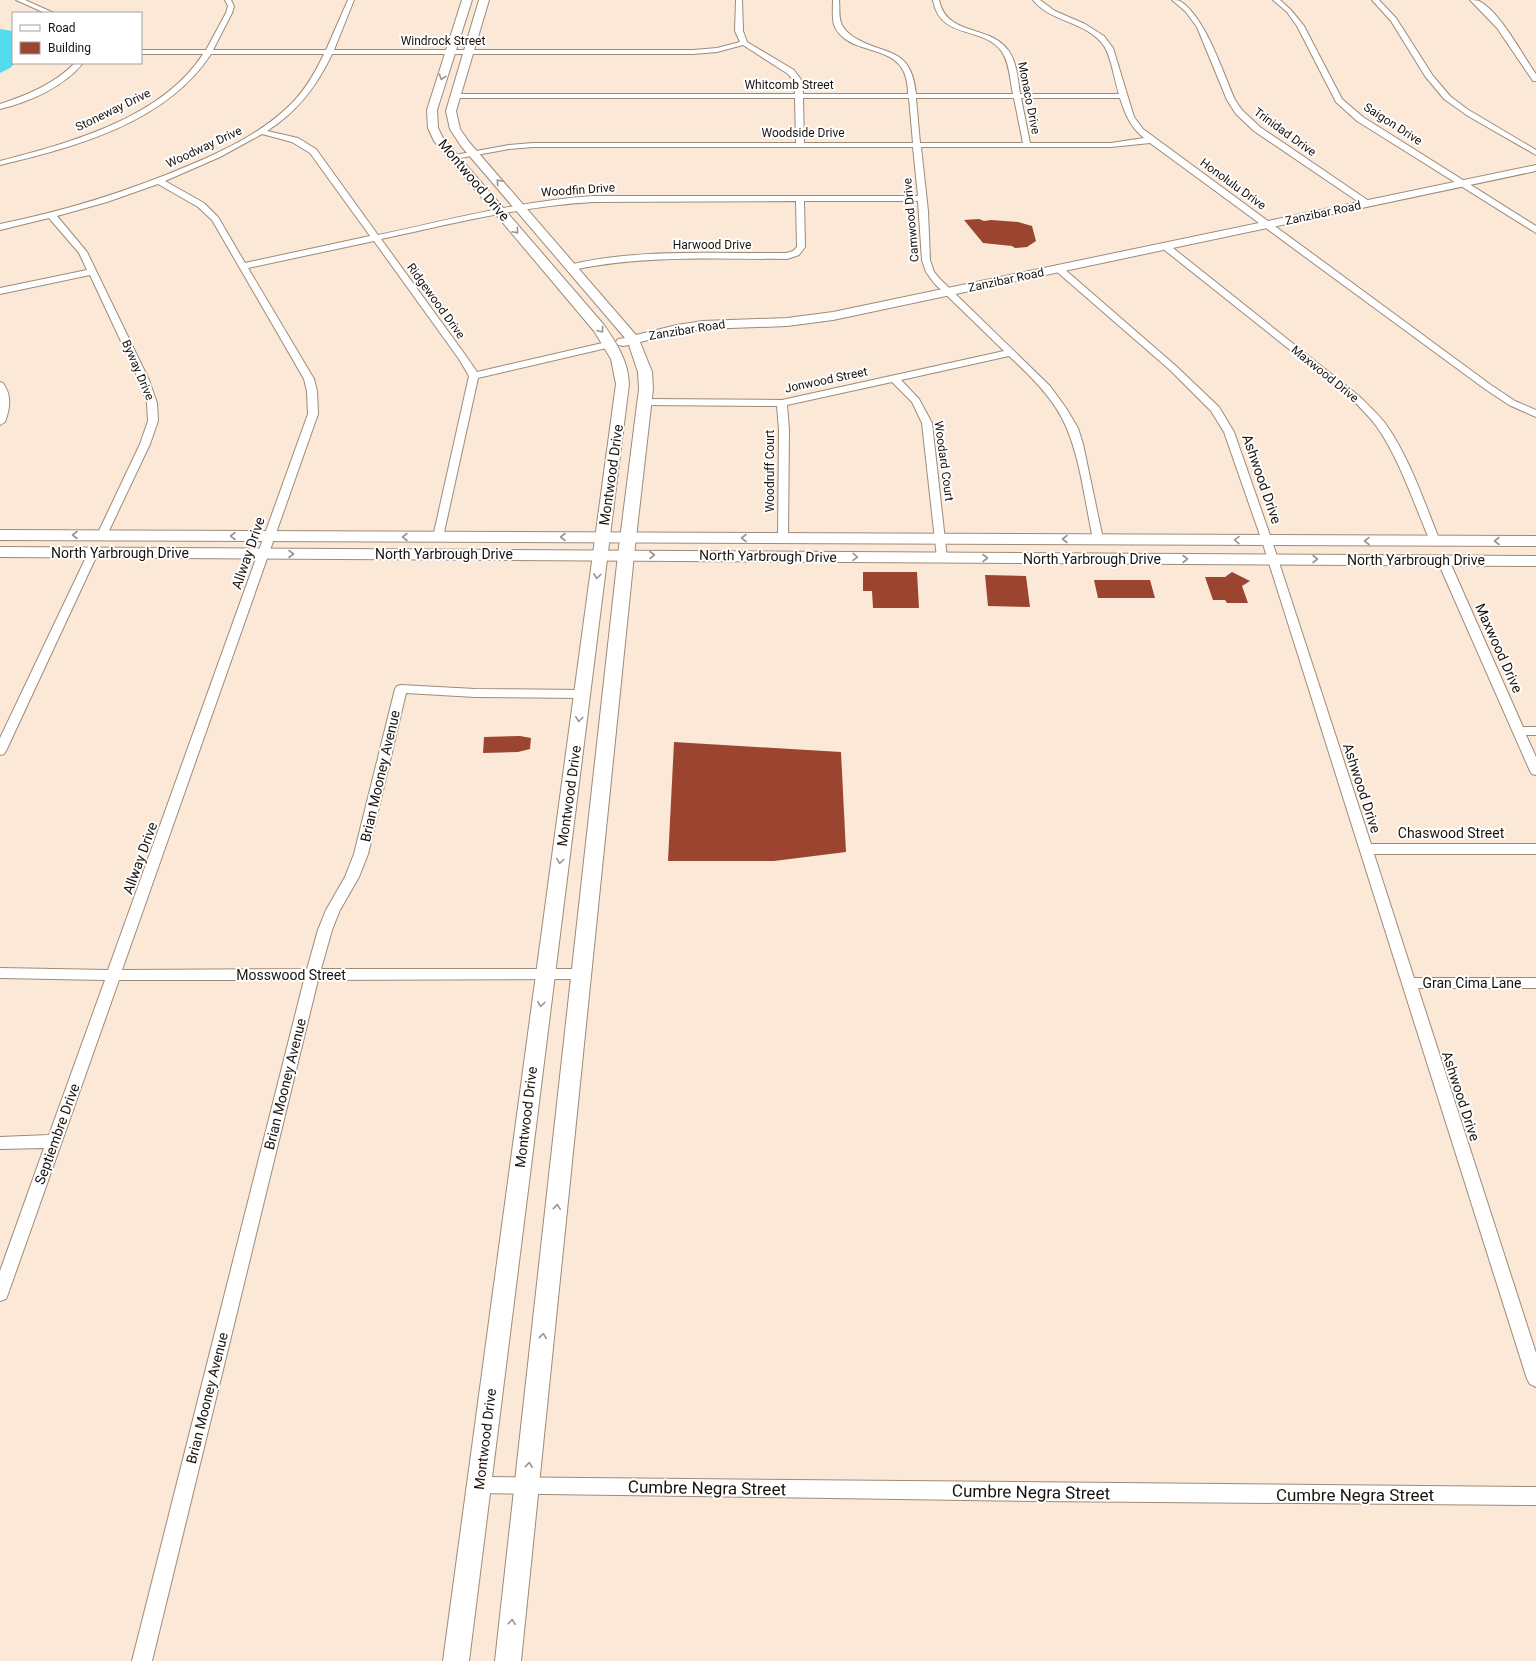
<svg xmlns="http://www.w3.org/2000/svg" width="1536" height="1661" viewBox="0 0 1536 1661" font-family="Roboto,sans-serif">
  <rect width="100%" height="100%" fill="#fce8d6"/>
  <path fill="#52dcee" d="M0,29L13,31V63H15L10,68L0,73Z"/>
  <path fill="#9b4531" d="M979,219L984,221L991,220L1018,222L1032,226L1036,241L1027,247L1015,248L1012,246L983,243L964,220Z
    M863,572H917L919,608H873L872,591H863Z
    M1232,572L1250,581L1242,586L1248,603H1227L1225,600H1213L1205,577H1225Z
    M985,575L1026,576L1030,607L988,606Z
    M1094,580H1150L1155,598H1098Z
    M520,736L531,738L530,749L518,752L483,753L484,737Z
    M674,742L841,752L846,852L774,861H668Z"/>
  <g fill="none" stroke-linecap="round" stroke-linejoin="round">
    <defs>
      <path id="street" d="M16,0H25L54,13H45Z
        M225,0H231L234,6L232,13L213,50H326L348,0H354L334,50H693L717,48L740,42L735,31L736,0H742L743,31L747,42L794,70L802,81L803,94H908C908,87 907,79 904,72C892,44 846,55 834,25C832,17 833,8 833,0H839C840,8 838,17 842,25C844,29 848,33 852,36C884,57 911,44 916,94H1013C1010,81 1010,64 1002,52C984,25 940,41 933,0H939C947,37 989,24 1008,50C1017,62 1018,80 1020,94H1119C1115,82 1111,56 1104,46C1087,21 1051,23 1033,0H1040L1055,11L1085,24L1104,36L1113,48L1134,117L1143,129L1491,385L1515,401L1536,410V417L1509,405L1485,389L1150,143L1111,147H921L928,211L930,260L934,272L940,279L1050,386L1066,408L1078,428L1083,444L1103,539L1102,541L1098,542L1093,539C1084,498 1079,442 1056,408C1043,388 1026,372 1009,356L901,380L919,399L932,423L947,558L942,561L937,558L922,423L912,402L892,382L787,405L789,430L788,538L783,541L778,538L779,430L777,406L645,405L640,402L645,399L782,400L1004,351L934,283L926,272L922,260L918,201H804L805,247L799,255L787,259C716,259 642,255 572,270L568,267L569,265C637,248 716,254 786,253L793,251L797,247L796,201L593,202C521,206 452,224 381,239L466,356L477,372L611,341L616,344L611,347L478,378L443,537L438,540L433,537L469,376L459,359L374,241L248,268L314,379L317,391L318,414L122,970L307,969L318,930L326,910L345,877L354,854L395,689L397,686L401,685L475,689L582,690L586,691L588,694L586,697L582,698L475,697L406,693L368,854L359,877L340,910L332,930L321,969H582L587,970L589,974L587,978L582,979L318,980L152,1661H132L304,980H119L8,1294L6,1299L0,1301V1271L44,1148L0,1149V1137L49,1135L105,980L0,978V968L108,970L308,414L307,391L304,379L212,220L198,207L158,184L107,202L57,216L87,252L149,380L157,403L158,421L150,444L107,535L102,538L98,537L97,535L140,444L148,421L147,403L139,380L90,275L0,294V288L87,270L79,253L49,218L0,230V224C65,211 129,191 190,165C225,150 261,133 289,106C304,92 315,73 324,54H211C166,123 75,147 0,165V161C70,143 162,118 203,54H141V50H206L226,13L228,6ZM743,45L788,74L794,81L795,94H455L451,96L455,98H795L796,143H533L509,145L455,155L451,157L455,159L509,149L533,147H913L918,196H593C520,201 449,220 378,235L316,149L298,138L267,131C297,112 317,86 332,54H693L717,52ZM803,98H909L913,143H804ZM916,98H1014L1023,143H920ZM1021,98H1120C1125,114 1131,128 1144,138L1111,143H1030ZM262,134L292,142L310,153L370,236L245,263L218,217L204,203L165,181L220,157Z
        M1172,0C1175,0 1178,0 1180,1C1205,16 1223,73 1235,100L1242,110L1260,127L1369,201L1370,203L1369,205H1363L1254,131L1236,114L1227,100L1197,27L1185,11Z
        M1273,0H1280L1291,10L1304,26L1342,99L1363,117L1536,226V233L1357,121L1336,102L1297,26L1287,12Z
        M1372,0H1379L1396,18L1433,76L1450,96L1467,109L1536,150V155L1468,116L1444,99L1425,76L1391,21Z
        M1470,0C1473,0 1476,0 1479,1C1501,13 1521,53 1536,74V81H1533L1497,28Z
        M75,63H83C64,87 29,102 0,109V104C28,95 54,84 75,63Z
        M1165,243L1168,244L1359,396C1368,405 1377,413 1385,423C1410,458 1424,502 1440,541L1439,543H1431L1430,541C1414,504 1400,460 1377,427C1370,417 1361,409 1353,400L1162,248L1161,246Z
        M1059,266L1062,267L1176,366L1219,407L1234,432L1272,541L1371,844H1536V854H1374L1414,978H1536V988H1418L1536,1353V1387L1530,1384L1527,1379L1262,541L1224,432L1211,411L1170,370L1056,271L1055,269Z
        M0,382L3,383C12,396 10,408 5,422L0,425Z
        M93,550L98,553L6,751L4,754L0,755V738L88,553Z
        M1443,557L1449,560L1523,727H1536V735H1526L1536,757V775L1532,774L1530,771L1437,560Z
        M479,1477L1536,1487V1505L1036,1501L479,1493L473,1491L470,1485L473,1479Z"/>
      <path id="secondary" d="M462,0H472L437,110L438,128L443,138L604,325C617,344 628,361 629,384L469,1661H443L616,384L611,359L594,331L434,141L428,128L427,110Z
        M479,0H489L456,111L460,129L469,142L636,335L677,325L703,321L787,318L833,312L1536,165V171L833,320L787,326L703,329L677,333L640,342L652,372L653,389L634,555L521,1661H495L618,555L639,389L638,372L629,345L623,346L618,345L616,342L618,339L625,338L461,146L450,129L446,111Z"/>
      <path id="primary" d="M0,530L1536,536V546L0,540Z
        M0,547L1536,556V566L0,557Z"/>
    </defs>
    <use href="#street" stroke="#9d8b7a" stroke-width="2"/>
    <use href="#secondary" stroke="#9d8b7a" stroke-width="2"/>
    <use href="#primary" stroke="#9d8b7a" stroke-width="2"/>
    <use href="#street" fill="#fff" fill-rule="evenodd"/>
    <use href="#secondary" fill="#fff" fill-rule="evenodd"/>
    <use href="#primary" fill="#fff" fill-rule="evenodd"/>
  </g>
  <defs><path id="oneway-chevron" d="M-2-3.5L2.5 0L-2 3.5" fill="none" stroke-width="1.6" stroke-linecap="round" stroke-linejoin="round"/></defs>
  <g stroke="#989592">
    <use href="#oneway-chevron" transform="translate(442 77) rotate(109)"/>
    <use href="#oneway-chevron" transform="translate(499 182) rotate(-131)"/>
    <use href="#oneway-chevron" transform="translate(516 231) rotate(49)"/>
    <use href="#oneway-chevron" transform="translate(601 330) rotate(52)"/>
    <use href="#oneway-chevron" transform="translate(75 535) rotate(-180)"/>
    <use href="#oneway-chevron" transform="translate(233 536) rotate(-180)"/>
    <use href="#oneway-chevron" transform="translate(405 537) rotate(-180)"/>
    <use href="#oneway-chevron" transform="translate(563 537) rotate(-180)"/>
    <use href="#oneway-chevron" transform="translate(744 538) rotate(180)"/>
    <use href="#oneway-chevron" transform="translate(1065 539) rotate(-180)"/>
    <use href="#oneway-chevron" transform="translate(1237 540) rotate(-179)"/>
    <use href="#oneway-chevron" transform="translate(1367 541) rotate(180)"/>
    <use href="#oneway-chevron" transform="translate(1497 541) rotate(-180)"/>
    <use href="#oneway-chevron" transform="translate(291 554)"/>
    <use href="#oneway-chevron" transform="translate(652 555)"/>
    <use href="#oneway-chevron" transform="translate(855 557) rotate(1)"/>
    <use href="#oneway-chevron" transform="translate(985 558)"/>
    <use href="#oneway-chevron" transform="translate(1185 559)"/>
    <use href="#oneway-chevron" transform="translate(1315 559)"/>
    <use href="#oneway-chevron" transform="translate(597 576) rotate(97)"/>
    <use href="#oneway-chevron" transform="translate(579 719) rotate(97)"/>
    <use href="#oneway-chevron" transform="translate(560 861) rotate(98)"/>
    <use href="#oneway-chevron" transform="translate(541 1004) rotate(97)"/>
    <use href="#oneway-chevron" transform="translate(557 1207) rotate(-84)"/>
    <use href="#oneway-chevron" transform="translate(543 1336) rotate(-84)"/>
    <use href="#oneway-chevron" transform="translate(529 1465) rotate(-84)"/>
    <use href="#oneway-chevron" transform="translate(512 1622) rotate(-84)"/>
  </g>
  <g text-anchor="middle" stroke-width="4" stroke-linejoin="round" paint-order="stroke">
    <g font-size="12" fill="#1a130d" stroke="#fff">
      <text x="443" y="45">Windrock Street</text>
      <text x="789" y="89">Whitcomb Street</text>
      <text transform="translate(1029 98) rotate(79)" y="4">Monaco Drive</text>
      <text transform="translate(113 110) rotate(-26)" y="4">Stoneway Drive</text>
      <text transform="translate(1393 124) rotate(33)" y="4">Saigon Drive</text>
      <text transform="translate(1285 132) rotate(36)" y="4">Trinidad Drive</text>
      <text x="803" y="137">Woodside Drive</text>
      <text transform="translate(204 147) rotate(-25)" y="4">Woodway Drive</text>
      <text transform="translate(1233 184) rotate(36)" y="4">Honolulu Drive</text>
      <text transform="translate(578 190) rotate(-4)" y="4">Woodfin Drive</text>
      <text transform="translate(1323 213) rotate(-12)" y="4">Zanzibar Road</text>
      <text transform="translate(911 220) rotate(-95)" y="4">Camwood Drive</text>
      <text x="712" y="249">Harwood Drive</text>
      <text transform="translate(1006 280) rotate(-12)" y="4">Zanzibar Road</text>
      <text transform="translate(436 301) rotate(54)" y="4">Ridgewood Drive</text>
      <text transform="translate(687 330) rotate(-9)" y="4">Zanzibar Road</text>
      <text transform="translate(138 370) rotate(67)" y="4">Byway Drive</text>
      <text transform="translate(1325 374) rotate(39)" y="4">Maxwood Drive</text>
      <text transform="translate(826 380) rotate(-12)" y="4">Jonwood Street</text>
      <text transform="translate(944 461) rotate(82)" y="4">Woodard Court</text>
      <text transform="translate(770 471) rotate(-90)" y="4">Woodruff Court</text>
    </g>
    <g font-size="14" fill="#1a130d" stroke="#fff">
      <text transform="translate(474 180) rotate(50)" y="5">Montwood Drive</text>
      <text transform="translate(611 475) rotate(-82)" y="5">Montwood Drive</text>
      <text transform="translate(1262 479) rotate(71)" y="5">Ashwood Drive</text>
      <text x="120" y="558">North Yarbrough Drive</text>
      <text transform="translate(248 553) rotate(-71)" y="5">Allway Drive</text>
      <text x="444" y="559">North Yarbrough Drive</text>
      <text transform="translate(768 556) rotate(1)" y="5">North Yarbrough Drive</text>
      <text x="1092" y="564">North Yarbrough Drive</text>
      <text x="1416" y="565">North Yarbrough Drive</text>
      <text transform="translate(1499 648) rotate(66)" y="5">Maxwood Drive</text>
      <text transform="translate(380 776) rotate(-77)" y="5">Brian Mooney Avenue</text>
      <text transform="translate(1362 788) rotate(72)" y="5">Ashwood Drive</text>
      <text transform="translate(569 796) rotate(-82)" y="5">Montwood Drive</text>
      <text x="1451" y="838">Chaswood Street</text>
      <text transform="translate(140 858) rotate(-70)" y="5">Allway Drive</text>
      <text x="291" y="980">Mosswood Street</text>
      <text x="1472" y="988">Gran Cima Lane</text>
      <text transform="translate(285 1084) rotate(-76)" y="5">Brian Mooney Avenue</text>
      <text transform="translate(1461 1096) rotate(72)" y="5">Ashwood Drive</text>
      <text transform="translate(526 1117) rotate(-83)" y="5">Montwood Drive</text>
      <text transform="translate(57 1134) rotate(-70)" y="5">Septiembre Drive</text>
      <text transform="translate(207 1398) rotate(-76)" y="5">Brian Mooney Avenue</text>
      <text transform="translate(485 1439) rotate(-83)" y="5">Montwood Drive</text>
    </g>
    <g font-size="17" fill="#1a130d" stroke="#fff">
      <text transform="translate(707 1488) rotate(1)" y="6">Cumbre Negra Street</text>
      <text transform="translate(1031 1492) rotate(1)" y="6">Cumbre Negra Street</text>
      <text x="1355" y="1501">Cumbre Negra Street</text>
    </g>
  </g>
  <rect x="12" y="12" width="130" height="52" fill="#ffffff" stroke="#a3a19e"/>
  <rect x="20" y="25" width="20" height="6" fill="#ffffff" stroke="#a3a19e"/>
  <text x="48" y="32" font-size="12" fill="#1a130d">Road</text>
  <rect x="20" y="42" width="20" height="12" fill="#9b4531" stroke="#a3a19e"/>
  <text x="48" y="52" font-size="12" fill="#1a130d">Building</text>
</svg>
